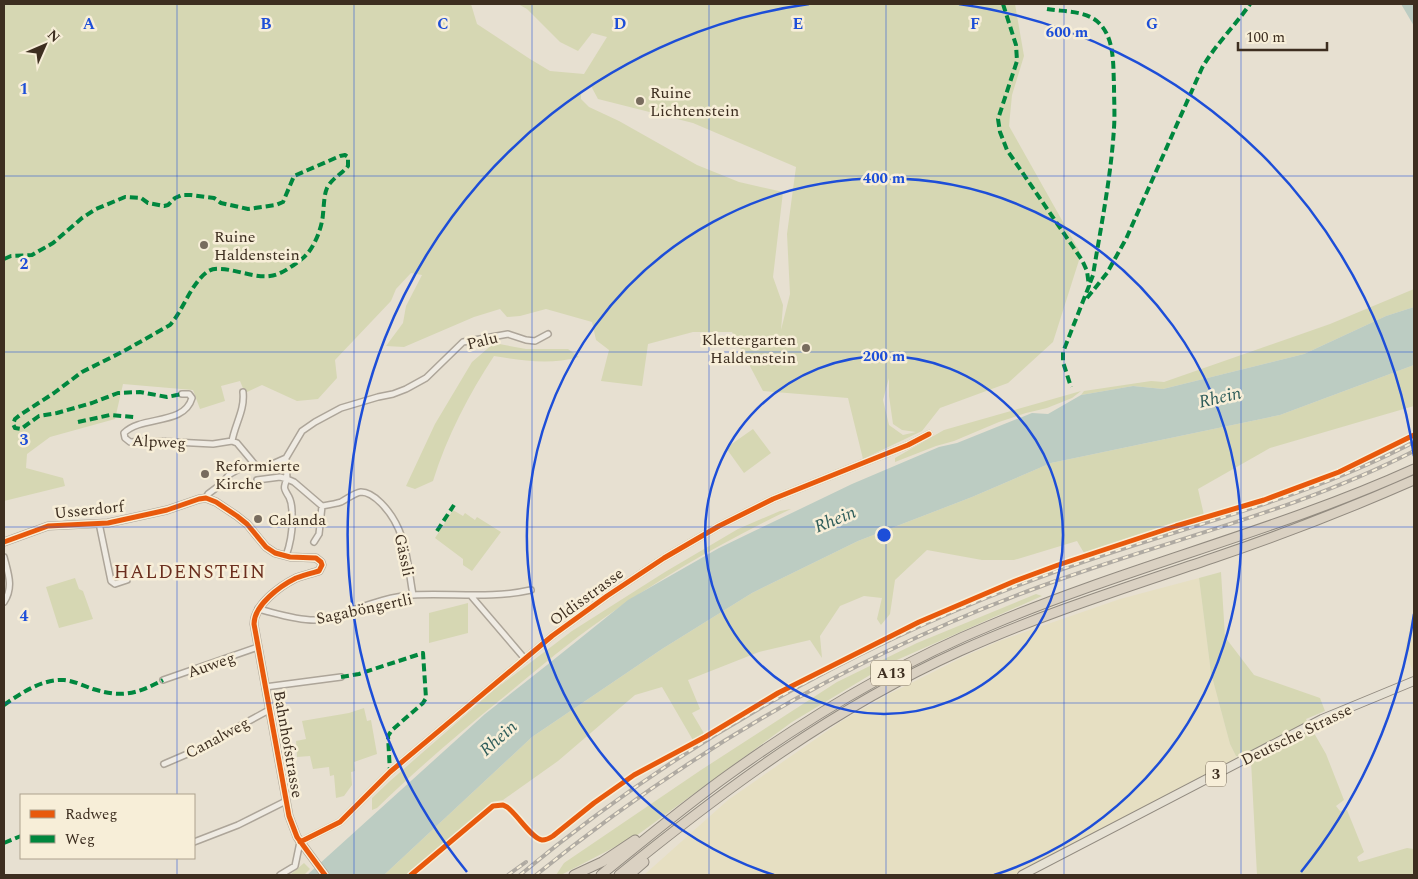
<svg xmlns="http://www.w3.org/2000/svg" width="1418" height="879" viewBox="0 0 1418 879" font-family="Spectral,serif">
  <rect width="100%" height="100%" fill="#e7e0d1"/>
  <path fill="#e6dfc2" d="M1199,578L1211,673L1230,744L1237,758L1015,875H644L728,800L840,722L889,694L965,656L999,641L1120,599Z
    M1414,613V674L1404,650Z"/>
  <path fill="#d6d7b3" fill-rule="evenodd" d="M4,4H471L477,24L530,59L550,71L584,74L607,37L592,33L578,51L560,42L527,9L518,4H1015L1024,56L1012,95L1009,126L1081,254L1053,342L1008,383L940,408L922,431L863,459L848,398L763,391L732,332H693L648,344L642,386L601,381L609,350L596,340L592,322L546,309L520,316L507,317L500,309L474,317L404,347L386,346L403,323L406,306L422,275L411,273L396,289L391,301L335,360L337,378L318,399L297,401L262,385L245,393L240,381L221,386L225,401L200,409L193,390L123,384L115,419L50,437L27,454L26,468L63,478L65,486L4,501ZM591,86L598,99L693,123L796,167L787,234L790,294L781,330L783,305L773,277L783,192L739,182L697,165L619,121L589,107L581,99V92ZM889,378V396L893,424L902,430L916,432L903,435L889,425L883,400Z
    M1414,289V307L1386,316L1304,354L1163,389L1133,386L1081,395L1084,391L1151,381L1164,382L1330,324Z
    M494,343L526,349H568L579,357C551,365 523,361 494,356C469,394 447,436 433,481L415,489L406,486L435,424L472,362Z
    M1414,365V406L1270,448L1198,489L1204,515L1084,553L1077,541L1014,560H982L927,550L895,580L890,614L881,625L877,619L882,598L864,596L840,606L820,636L822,658L810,640L759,652L688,680L700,709L692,713L705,735L694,742L662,687L635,695L558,761L503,800L492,802L409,875H384L532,737L662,649L752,593L858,541L972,497L1051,463L1280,415Z
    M1081,391L1072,398L1047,408L1026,413L999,422L954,441L936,446L895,462V458L944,430Z
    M753,429L771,453L744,473L726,448Z
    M791,509C726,540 663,576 604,618C568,643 534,672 500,700C457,735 416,770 377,808L372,810V798L390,781L494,690L572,631L665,572L738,529L780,511Z
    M453,510L463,516L465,513L475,520L477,517L501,532L472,571L463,565V559L435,538Z
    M1221,572L1225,637L1254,675L1320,698L1325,711L1306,719L1326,754L1344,800L1336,806L1340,811L1347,810L1364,852L1357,857L1359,862L1407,848L1414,849V875H1257L1251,761L1236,756L1230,744L1211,673L1199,578Z
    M75,578L79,589L83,591L93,619L59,628L46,587Z
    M1036,594L1042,596L890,663L792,722L636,836L561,875H556L564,863L701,770L837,682L917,643Z
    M468,603V633L429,643V613Z
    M364,708L367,721L371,720L377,754L354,762L355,771L351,772L352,785L344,796L336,798L334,775L330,776L329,767L313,769L310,756L297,757L296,741L306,739L302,721L349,713Z
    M304,863L310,869L304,875H290Z"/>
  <path fill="#bcccc2" d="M1401,4H1414V26Z
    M1414,307V365L1280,415L1051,463L972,497L858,541L752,593L662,649L532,737L384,875H307L485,714L547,665L628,600L719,548L852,484L939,447L957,443L1032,413L1048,414L1081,395L1133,386L1163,389L1304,354L1386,316Z"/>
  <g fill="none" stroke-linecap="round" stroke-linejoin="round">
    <defs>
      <path id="minor" d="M182,394H189L192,398C184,426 142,415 124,433L125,438L130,442L155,441L213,444L232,441
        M232,441C235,424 245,410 243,392
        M232,441L237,443L257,467
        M257,480L280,477L287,479L286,458L302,431L315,422L341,408L378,397L393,394L406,389L426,378L463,342L508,334L526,340L535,341L548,334
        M206,498L208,494L220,485L230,474L239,469L268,466L286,458
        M99,523L111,581L115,584L127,580
        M314,542L319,534L322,506
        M286,556C291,542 293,528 292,513C292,508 291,501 289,497C284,489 283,488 287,479L294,482L322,506C328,505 335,504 341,502C347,499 354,493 361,492C369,492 376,498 381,503C407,529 407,562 413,595
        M4,557C8,573 14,587 4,602
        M472,597L525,659
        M258,609C275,613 295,620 314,620C326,620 339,615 350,611C370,604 392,596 413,595C454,593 490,599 531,590
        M163,680L258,647
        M265,687L341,677
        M164,764L192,752L269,710
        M194,842L238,825L286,801
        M280,875L295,866L300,842L340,822L390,772L552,636L607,596L664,558L719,526L773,499L908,445L929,434"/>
      <path id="tertiary" d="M4,542L48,526L108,523L167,510L199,499L206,498L216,502L237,516L247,524L266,547L275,553L290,557L316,558L321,562L322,565L319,571C312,573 304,575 296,578C280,586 254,605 254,624L289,816L297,837L325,875"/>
      <path id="primary" d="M1022,875L1322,719L1414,681"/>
      <path id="motorway" d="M574,875L602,862L635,840
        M601,875C644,840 686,805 731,773C812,715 899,663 991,625C1130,566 1277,531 1414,469
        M619,875C726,788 834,708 960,651C1042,614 1128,587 1213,558C1281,535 1348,509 1414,480
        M629,875L644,862"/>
    </defs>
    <use href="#minor" stroke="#ada599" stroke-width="8"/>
    <use href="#tertiary" stroke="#ada599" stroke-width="9"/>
    <use href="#primary" stroke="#928b80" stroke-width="10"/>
    <use href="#motorway" stroke="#928b80" stroke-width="11"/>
    <use href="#minor" stroke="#efebe3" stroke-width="5"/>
    <use href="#tertiary" stroke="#efebe3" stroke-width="6"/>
    <use href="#primary" stroke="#e6e1d4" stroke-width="8"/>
    <use href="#motorway" stroke="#dad1c2" stroke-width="9"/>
    <defs>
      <path id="rail" d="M508,875L526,862
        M520,875C675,746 856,644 1046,575C1170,529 1296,504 1414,442
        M536,875C687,753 856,654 1039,587C1165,540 1293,513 1414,451"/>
    </defs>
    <use href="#rail" stroke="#afaaa2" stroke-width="4"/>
    <use href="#rail" stroke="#f7eed8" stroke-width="2" stroke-dasharray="5.5" stroke-linecap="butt"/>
    <path stroke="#00873e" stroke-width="4" stroke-dasharray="8 4" stroke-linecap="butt" d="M1003,4L1016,45L1017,61L998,119L1000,132L1007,150L1082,260L1087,271L1089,286L1063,352V362L1071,387
      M1047,9C1064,12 1087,10 1100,24C1115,40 1113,66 1114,86C1114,100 1115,114 1114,128C1111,177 1101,226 1093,275L1090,283
      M4,259L11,256L32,255L53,243L82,218L96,209L125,197L141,198L148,203L164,206L168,205L175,198L182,195H191L214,198L221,203L248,209L276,205L283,202L294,176L340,156L345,155L348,157V166C342,174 332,178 327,188C324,195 324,205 323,214C322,228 314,249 303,258C294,265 281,275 270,276C251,279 220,262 207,272C190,285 184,309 170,325L124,351L82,372L54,393L20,415L15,419L13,424L15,428L21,429L39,416L57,413L92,403L118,393L140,392L167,397L182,394
      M1087,298L1107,273L1126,239L1202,68C1215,45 1235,26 1250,4
      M78,422L110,415L134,417
      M437,531L454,505
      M341,677L359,674L423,653L426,698L423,703L392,730L388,736L390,772
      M4,705C21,693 42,679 64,680C74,681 84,686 93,689C122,698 137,694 163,680
      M4,843L21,836"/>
    <defs>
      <path id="cycleway" d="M4,542L48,526L108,523L167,510L199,499L206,498L216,502L237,516L247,524L266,547L275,553L290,557L316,558L321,562L322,565L319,571C312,573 304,575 296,578C280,586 254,605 254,624L289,816L297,837L325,875
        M300,842L340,822L390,772L552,636L607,596L664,558L719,526L773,499L908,445L929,434
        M411,875L493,806L503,805L507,807C517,814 532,839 542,840C546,840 550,838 553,836L594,803L634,775L705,737L778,693L919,622L1015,581L1058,565L1176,526L1264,500L1339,472L1414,435"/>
    </defs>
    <use href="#cycleway" stroke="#f7eed8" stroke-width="8"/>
    <use href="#cycleway" stroke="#e8590c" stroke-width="5"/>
  </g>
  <path fill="none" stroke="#1d4ed8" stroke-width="1" stroke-opacity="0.55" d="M177,4V795M354,4V875M532,4V875M709,4V875M886,4V875M1064,4V875M1241,4V875M4,176H1414M4,352H1414M4,527H1414M4,703H1414M177,858V875"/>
  <g fill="none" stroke="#1d4ed8" stroke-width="2.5">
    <circle cx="884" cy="535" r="179"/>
    <path d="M774 875A357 357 0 1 1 994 875"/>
    <path d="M1414 614A536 536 0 0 1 1301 872M467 872A536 536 0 0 1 809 4M959 4A536 536 0 0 1 1414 456"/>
  </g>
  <g fill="#786c5e" stroke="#f7eed8" stroke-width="2">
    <circle cx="640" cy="101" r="5"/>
    <circle cx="204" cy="245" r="5"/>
    <circle cx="806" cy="348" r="5"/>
    <circle cx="205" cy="474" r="5"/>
    <circle cx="258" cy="519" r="5"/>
  </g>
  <g text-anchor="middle" stroke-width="5" stroke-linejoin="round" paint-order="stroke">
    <g fill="#f7eed8" stroke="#756857" stroke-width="1">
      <rect x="871" y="660.5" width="40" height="25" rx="4"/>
      <rect x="1206" y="761.5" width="20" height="25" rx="4"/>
    </g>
    <g font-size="15" font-weight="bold" fill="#3d2e20">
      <text x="891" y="678">A13</text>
      <text x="1216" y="779">3</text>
    </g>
    <g font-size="16" fill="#3d2e20" stroke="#f7eed8" text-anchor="start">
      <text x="650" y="98">Ruine<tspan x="650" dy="18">Lichtenstein</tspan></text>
      <text x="214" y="242">Ruine<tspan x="214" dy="18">Haldenstein</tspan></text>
      <text x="796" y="345" text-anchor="end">Klettergarten<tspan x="796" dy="18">Haldenstein</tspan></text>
      <text x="215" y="471">Reformierte<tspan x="215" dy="18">Kirche</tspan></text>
      <text x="268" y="525">Calanda</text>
    </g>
    <g font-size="16" fill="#3d2e20" stroke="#f7eed8">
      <text transform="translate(482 340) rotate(-14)" y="6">Palu</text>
      <text transform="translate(159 441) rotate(3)" y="6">Alpweg</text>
      <text transform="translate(89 509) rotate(-6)" y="6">Usserdorf</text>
      <text transform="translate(405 555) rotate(78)" y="6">Gässli</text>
      <text transform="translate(586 596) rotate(-36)" y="6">Oldisstrasse</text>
      <text transform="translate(364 608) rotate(-12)" y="6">Sagaböngertli</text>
      <text transform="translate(211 664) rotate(-19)" y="6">Auweg</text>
      <text transform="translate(1296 734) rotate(-26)" y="6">Deutsche Strasse</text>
      <text transform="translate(217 737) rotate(-28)" y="6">Canalweg</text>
      <text transform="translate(289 744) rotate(80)" y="6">Bahnhofstrasse</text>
    </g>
    <g font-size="18" font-style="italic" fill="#2f5d5a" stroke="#f7eed8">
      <text transform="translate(1220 397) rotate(-13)" y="6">Rhein</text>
      <text transform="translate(835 519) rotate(-22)" y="6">Rhein</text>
      <text transform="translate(498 738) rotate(-42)" y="6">Rhein</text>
    </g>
    <g font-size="19" letter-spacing="1" fill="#6b2e1e" stroke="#f7eed8">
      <text x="190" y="578">HALDENSTEIN</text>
    </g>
  </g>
  <g font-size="16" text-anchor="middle" font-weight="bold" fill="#1d4ed8" stroke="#f7eed8" stroke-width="5" stroke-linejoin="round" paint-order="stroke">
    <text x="89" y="29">A</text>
    <text x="266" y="29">B</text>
    <text x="443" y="29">C</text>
    <text x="620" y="29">D</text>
    <text x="798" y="29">E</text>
    <text x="975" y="29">F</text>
    <text x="1152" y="29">G</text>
    <text x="24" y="94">1</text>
    <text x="24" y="269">2</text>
    <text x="24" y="445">3</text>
    <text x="24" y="621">4</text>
  </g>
  <circle cx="884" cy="535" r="8" fill="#1d4ed8" stroke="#f7eed8" stroke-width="2.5"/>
  <g font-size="15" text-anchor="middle" font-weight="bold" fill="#1d4ed8" stroke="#f7eed8" stroke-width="5" stroke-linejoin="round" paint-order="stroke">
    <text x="1067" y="37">600 m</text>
    <text x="884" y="183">400 m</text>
    <text x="884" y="361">200 m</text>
  </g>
  <rect width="1418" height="879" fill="none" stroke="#3d2e20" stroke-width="10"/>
  <rect x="20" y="794" width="175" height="65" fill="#f7eed8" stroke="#ada18e"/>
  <rect x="30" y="810" width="25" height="8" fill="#e8590c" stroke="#ada18e"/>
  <text x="65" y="819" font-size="15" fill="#3d2e20">Radweg</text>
  <rect x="30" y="835" width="25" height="8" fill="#00873e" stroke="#ada18e"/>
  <text x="65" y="844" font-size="15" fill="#3d2e20">Weg</text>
  <g transform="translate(45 45) rotate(45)" stroke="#f7eed8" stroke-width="4" paint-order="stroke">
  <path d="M0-4L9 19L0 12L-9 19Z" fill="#3d2e20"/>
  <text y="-8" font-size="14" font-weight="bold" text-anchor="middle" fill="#3d2e20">N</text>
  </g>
  <path d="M1238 42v8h89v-8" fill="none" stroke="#3d2e20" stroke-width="2.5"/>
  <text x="1246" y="42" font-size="15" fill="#3d2e20" stroke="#f7eed8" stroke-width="4" paint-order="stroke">100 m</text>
</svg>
